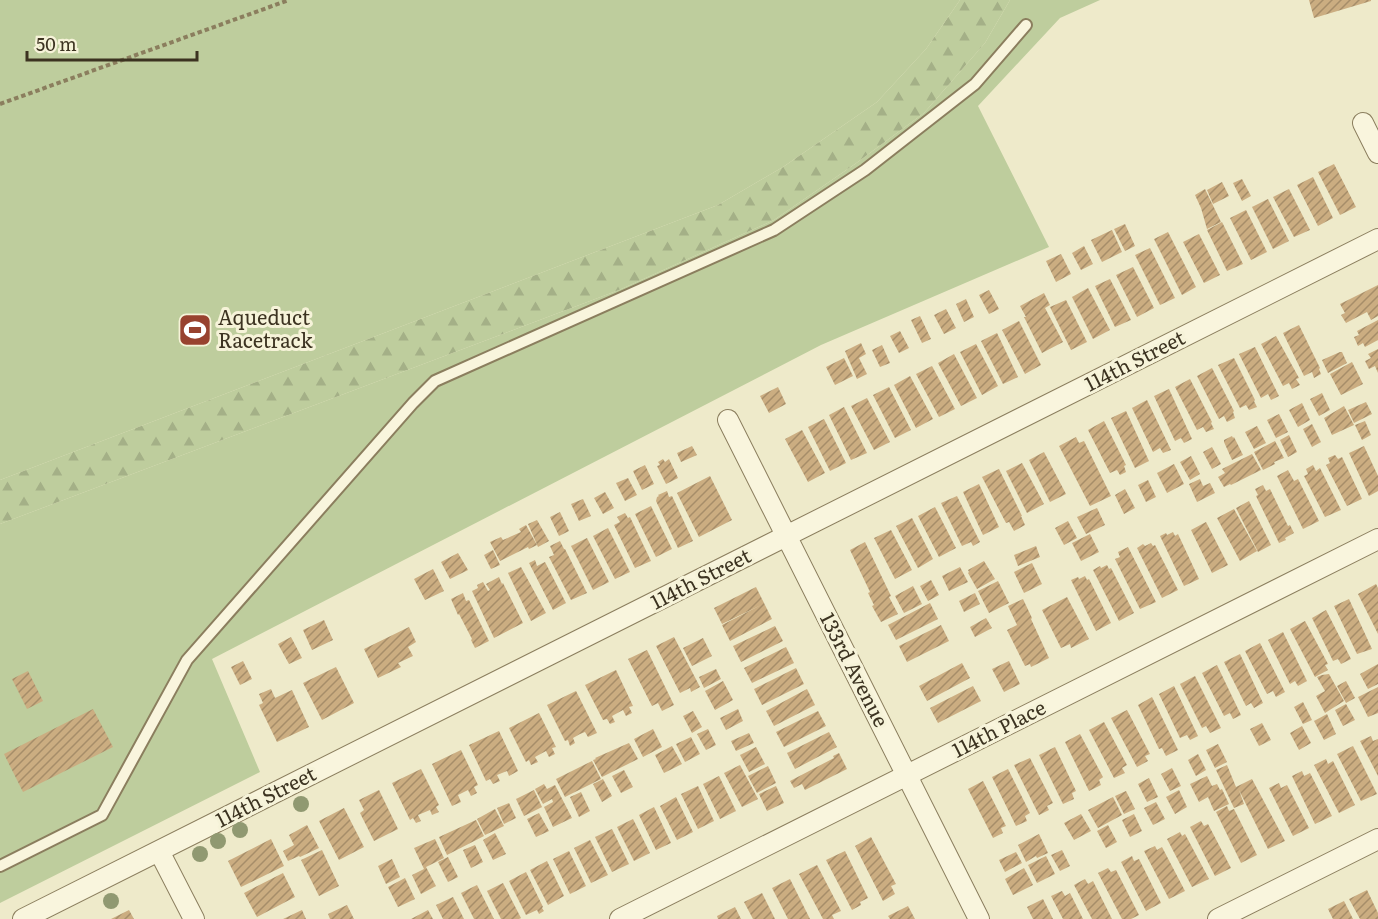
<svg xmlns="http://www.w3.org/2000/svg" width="1378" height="919" viewBox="0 0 1378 919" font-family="Literata,serif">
  <defs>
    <pattern id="forest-firs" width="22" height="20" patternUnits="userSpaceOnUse" patternTransform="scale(1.5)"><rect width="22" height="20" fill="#becd9d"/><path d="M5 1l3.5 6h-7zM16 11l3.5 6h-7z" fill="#a4b087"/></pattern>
    <pattern id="building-hatch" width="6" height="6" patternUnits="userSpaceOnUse" patternTransform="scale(1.5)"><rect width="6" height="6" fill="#cbad81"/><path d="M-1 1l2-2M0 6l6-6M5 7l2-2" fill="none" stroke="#a68d69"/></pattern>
  </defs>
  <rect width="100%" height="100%" fill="#eeeaca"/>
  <path fill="#becd9d" d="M0,0H960L926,49L877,102L783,167L718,205L0,480Z
    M1010,0H1100L1060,18L978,106L1049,247L821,345L212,659L260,772L0,903V524L619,290L774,220L855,164L924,113L985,43Z"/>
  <path fill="url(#forest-firs)" d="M960,0H1010L985,43L924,113L855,164L774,220L619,290L0,524V480L718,205L783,167L877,102L926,49Z"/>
  <path fill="url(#building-hatch)" d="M1309,0H1371V1L1314,18Z
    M1334,164L1356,207L1340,215L1318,172Z
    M1313,177L1333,218L1318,226L1297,185Z
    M1242,179L1251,196L1242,201L1233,183Z
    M1222,182L1229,196L1213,204L1207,190Z
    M1205,189L1221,222L1207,229L1201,208L1195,195Z
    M1289,189L1310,230L1294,237L1273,197Z
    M1268,199L1289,241L1273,249L1252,207Z
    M1246,210L1267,252L1251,260L1230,218Z
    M1222,222L1243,264L1227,271L1207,230Z
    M1125,224L1135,246L1125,251L1114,229Z
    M1112,230L1122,252L1102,262L1091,240Z
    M1168,232L1196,287L1182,295L1154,239Z
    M1199,234L1220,275L1204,283L1183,242Z
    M1084,246L1093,264L1081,270L1072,253Z
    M1150,248L1175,298L1160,305L1135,255Z
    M1061,254L1071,274L1056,282L1046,261Z
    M1133,267L1154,308L1137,317L1116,275Z
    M1110,279L1131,320L1115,327L1095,286Z
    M1378,285V316L1371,320L1367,312L1346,323L1341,315L1345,313L1340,304Z
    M1088,288L1110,330L1093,339L1072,297Z
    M989,290L999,309L989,314L979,295Z
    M1044,293L1050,305L1045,308L1063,342L1042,353L1024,317H1026L1020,306Z
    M966,299L974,317L964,322L956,304Z
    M1066,300L1087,342L1071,350L1050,307Z
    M946,309L956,328L944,334L934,315Z
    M920,316L931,339L922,343L911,320Z
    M1378,320V340L1365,347L1363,343L1358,346L1354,337L1359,335L1357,331Z
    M1019,321L1041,365L1025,374L1002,330Z
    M1299,325L1320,368L1319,369L1321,374L1314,378L1312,372L1304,376L1283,333Z
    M900,331L909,348L899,353L890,336Z
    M997,333L1018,377L1003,384L981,341Z
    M1276,336L1299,378L1296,379L1300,385L1292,389L1289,383L1283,386L1261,344Z
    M861,343L866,354L859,358L867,374L857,379L845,351Z
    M976,344L998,386L982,395L960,352Z
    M882,345L890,363L880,367L872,350Z
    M1255,347L1279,396L1271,400L1268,394L1261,398L1239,354Z
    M1378,349V373L1375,366L1369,369L1365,361L1371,358L1368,354Z
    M1340,352H1342L1347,363L1328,373L1322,360Z
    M954,354L977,398L961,406L938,363Z
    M844,358L853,376L835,385L826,367Z
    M1234,358L1255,400L1254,401L1257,407L1249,410L1246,405L1240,408L1218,365Z
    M1352,362L1363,384L1341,395L1330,374Z
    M932,366L955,409L939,417L916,374Z
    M1212,368L1234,411L1233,412L1235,418L1227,422L1224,416L1219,419L1197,376Z
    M910,376L933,419L916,428L894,385Z
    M1190,379L1212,422L1211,423L1214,429L1206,432L1203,427L1197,430L1175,387Z
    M778,387L786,404L769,413L760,396Z
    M889,387L911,430L895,438L873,395Z
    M1169,389L1192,439L1184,443L1181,438L1175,441L1154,396Z
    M1322,393L1330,410L1319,416L1310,399Z
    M867,398L890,442L874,450L851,406Z
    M1147,400L1171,450L1163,453L1160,448L1153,452L1132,408Z
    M1366,402L1372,414L1354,423L1348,410Z
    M1302,403L1310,420L1298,427L1289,410Z
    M1344,406L1354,425L1332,435L1324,418Z
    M844,407L867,453L851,460L829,415Z
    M1126,411L1149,461L1135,468L1111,418Z
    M1279,414L1288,432L1276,438L1267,420Z
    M824,419L846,463L830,471L808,427Z
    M1104,421L1126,465L1124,466L1126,472L1120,475L1117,470L1110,473L1088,430Z
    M1365,421L1371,435L1362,440L1355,425Z
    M1312,424L1321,442L1312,447L1303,429Z
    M1257,426L1266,443L1254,449L1245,432Z
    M802,430L825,473L808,482L785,439Z
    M1289,435L1297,452L1288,457L1280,440Z
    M1232,436L1233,438L1234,437L1243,455L1232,460L1224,442V440Z
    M1076,437L1079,443L1084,441L1111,496L1090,506L1059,446Z
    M1275,441L1284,458L1274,462L1275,464L1263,470L1254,452Z
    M692,446L697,455L681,462L677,453Z
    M1364,446L1378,476V491L1369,496L1349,453Z
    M1212,447L1221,464L1212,469L1203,452Z
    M1044,452L1066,494L1050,502L1029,460Z
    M1252,454L1261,470L1231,485L1230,484L1224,487L1218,477L1225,473L1222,469Z
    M1335,455L1338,459L1342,457L1362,499L1347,506L1326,465L1330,463L1328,458Z
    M1191,456L1200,474L1190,480L1180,462Z
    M663,459L665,462L669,459L678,478L666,484L657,466L660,465L658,462Z
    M1022,463L1044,504L1027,513L1006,471Z
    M1174,464L1184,484L1167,493L1157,473Z
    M645,465L654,484L642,490L633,471Z
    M1313,465L1316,471L1320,468L1341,510L1325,517L1304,476L1308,474L1306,469Z
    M999,469L1022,516H1021L1025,525L1014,531L1009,522L1006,523L982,477Z
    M1288,470L1294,481L1298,479L1319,521L1303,529L1277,476Z
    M710,476L732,520L699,537L677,493Z
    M628,478L637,495L625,501L616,483Z
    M1200,479L1203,486L1210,483L1215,493L1197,502L1189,484Z
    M1148,480L1156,497L1146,502L1138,485Z
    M979,484L999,527L983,535L963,492Z
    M1263,485L1266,491L1270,489L1288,526L1290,525L1294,533L1285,538L1286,540L1279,543L1256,496L1258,495L1255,489Z
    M1125,489L1135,508L1124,514L1115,495Z
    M667,491L669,497L672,496L693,541L678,548L656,501L657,497L659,496L658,495Z
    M605,492L614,508L603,514L594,498Z
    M957,496L980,542L973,546L971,542L962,546L941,503Z
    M583,499L591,516L579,521L571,504Z
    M1249,501L1271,545L1258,552L1236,508Z
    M651,506L672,549L656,557L635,514Z
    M935,507L956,548L939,557L918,516Z
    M1097,508L1105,525L1086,534L1077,517Z
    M1234,509L1257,551L1240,561L1217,518Z
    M560,512L569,531L559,536L550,517Z
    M625,513L628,518L630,517L651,561L635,568L614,525L620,522L617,517Z
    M912,518L933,559L918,568L896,526Z
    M537,520L549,541L538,547L528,524Z
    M1068,521L1077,538L1064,545L1055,528Z
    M1206,522L1228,565L1212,573L1191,530Z
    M526,525L537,545L529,549L528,547L500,561L490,542L501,537L503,540L521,532L519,529Z
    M608,528L630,572L615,579L593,536Z
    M891,530L912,570L895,579L874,538Z
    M1173,532L1175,536L1178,534L1199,579L1184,586L1160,536L1166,533L1167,535Z
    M1090,534L1099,552L1081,561L1072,543Z
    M587,538L609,582L593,590L571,546Z
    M560,541L564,549H565L587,593L571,600L549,557L554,555L550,546Z
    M865,542L891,596L889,597L898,614L881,622L872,606L886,599L874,605L868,593L870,592L850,550Z
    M1151,543L1153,546L1155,545L1178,590L1162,598L1137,548L1143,544L1145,546Z
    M1036,546L1040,557L1018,566L1014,555Z
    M1128,547L1156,602L1140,609L1115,559L1120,557L1118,552Z
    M493,550L500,565L491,569L484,555Z
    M458,553L468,570L450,579L441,562Z
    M535,560L537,566L545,562L566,603L553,610L529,563Z
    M984,561L995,579L977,589L968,573L969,572L968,570Z
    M1032,563L1042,584L1024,593L1014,572Z
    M1107,565L1109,569L1111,568L1134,613L1119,621L1093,570L1100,566L1101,568Z
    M521,567L546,613L531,621L508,573Z
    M960,567L968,582L949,591L942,576Z
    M433,569L444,591L425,600L414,579Z
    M1085,576L1087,580L1089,579L1111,623L1096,631L1071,580L1078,577L1079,579Z
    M499,577L502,584L503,583L523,623L494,638L472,591L478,588L477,585L483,582L488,591L490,590L486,584Z
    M931,580L939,595L928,601L920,586Z
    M998,581L1009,603L989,613L978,591Z
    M1376,584L1378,588V634L1358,594Z
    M913,586L922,604L904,613L895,596Z
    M756,587L772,619L730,641L722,625L761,605L722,624L714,608Z
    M463,593L466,601L469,600L489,641L475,648L471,640L472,639L459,614L458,615L451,599Z
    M975,593L980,604L964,612L959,601Z
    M1067,597L1089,639L1071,648L1070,644L1061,648L1042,610Z
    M1023,599L1032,618L1031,619L1049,658L1031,667L1030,664L1025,666L1007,630L1017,625L1008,606Z
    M1349,599L1372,649L1357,654L1334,606Z
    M930,603L938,619L896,640L888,625Z
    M1326,610L1351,659L1341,664L1338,659L1333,661L1312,618Z
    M986,618L992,628L975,637L970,627Z
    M324,620L333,640L312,650L303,630Z
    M1305,621L1328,664L1325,665L1328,670L1315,677L1290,629Z
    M941,625L949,641L907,662L899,646Z
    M775,626L783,641L741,662L733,646Z
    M409,627L416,642L408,647L413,656L398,663L401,667L378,678L364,649Z
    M1283,632L1307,681L1298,686L1295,681L1290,684L1268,640Z
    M291,637L302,658L289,664L278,644Z
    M674,637L700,687L691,692L690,688L680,693L656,646Z
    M703,638L712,656L692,666L683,648Z
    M1260,643L1285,692L1276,697L1273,691L1267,694L1245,651Z
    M786,647L794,663L752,683L744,668Z
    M647,650L674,705L662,711L658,703L652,706L628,659Z
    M1240,654L1263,703L1254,708L1251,703L1246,706L1224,662Z
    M243,661L252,679L240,685L231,667Z
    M1009,661L1020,684L1004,692L992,669Z
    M962,663L970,678L927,701L919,686Z
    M1378,664V684L1368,689L1360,674Z
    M1217,665L1241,715L1233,719L1230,713L1224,716L1202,673Z
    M336,667L354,703L322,720L303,683Z
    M796,668L804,684L762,705L754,689Z
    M716,669L721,679L704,688L699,677Z
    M616,670L633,706L629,707L632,713L626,716L623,710L612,716L615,722L610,724L607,719L603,720L585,685Z
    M28,671L43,701L27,709L12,679Z
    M1329,674L1344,701L1325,713L1316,696L1325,691L1317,677L1322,675Z
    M1195,676L1221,728L1210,733L1206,726L1202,728L1180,684Z
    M723,681L733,700L715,710L705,691Z
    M1346,681L1355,698L1346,703L1337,686Z
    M973,686L981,701L938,723L930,708Z
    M1174,686L1198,736L1190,740L1187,735L1180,738L1159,694Z
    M1378,687V713L1368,717L1358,697Z
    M271,689L275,698L292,690L309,727L277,742L259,705L263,703L259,694Z
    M807,689L815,705L774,726L766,711Z
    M576,691L597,733L588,737L585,732L580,734L573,738L575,743L570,746L568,740L565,741L547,705Z
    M1152,697L1178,750L1166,756L1162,748L1159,749L1138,705Z
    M1303,702L1312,720L1303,724L1294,707Z
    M1346,704L1355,720L1343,726L1335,710Z
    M93,709L113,747L23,792L4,754Z
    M738,709L743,721L726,730L720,718Z
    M1127,710L1150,754L1145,756L1148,761L1137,767L1111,718Z
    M693,711L702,727L692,733L683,716Z
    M818,711L826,726L784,747L776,732Z
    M539,713L556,747L552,748L555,754L549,757L546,751L535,757L538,762L531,765L529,760L526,762L509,728Z
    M1327,714L1336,734L1324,740L1314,721Z
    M1104,722L1127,765L1122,768L1125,773L1114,778L1089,730Z
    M1262,723L1271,740L1259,746L1250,729Z
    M1302,726L1311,743L1299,750L1290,733Z
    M653,729L662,747L643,757L634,739Z
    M708,729L716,745L706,750L697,734Z
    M499,731L518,771L509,776L507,771L497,775L500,781L493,784L490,779L486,781L469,745Z
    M829,732L837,747L795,769L787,753Z
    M749,733L754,743L736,751L731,741Z
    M1080,734L1103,777L1099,780L1101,785L1089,791L1065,742Z
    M1371,736L1373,741L1378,739V776L1360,741Z
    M691,737L700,754L685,762L676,744Z
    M629,743L638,759L602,777L593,760L596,759L595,758Z
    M1218,744L1227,762L1215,768L1206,750Z
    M672,746L682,764L664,773L655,755Z
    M1353,746L1377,794L1361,801L1337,754Z
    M756,747L765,764L749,772L740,755Z
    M1055,747L1076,791L1072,793L1074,799L1063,804L1039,755Z
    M461,750L478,785L474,787L477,793L471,796L468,790L458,795L461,802L452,806L432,764Z
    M839,753L847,769L805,790L802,784L794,788L790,781L834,758L833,756Z
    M1198,754L1206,770L1196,776L1188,760Z
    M1030,758L1053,803L1047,806L1049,810L1039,815L1014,765Z
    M1326,759L1328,764L1333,761L1355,805L1339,813L1314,765Z
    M592,761L601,779L565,797L556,779Z
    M740,765L758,799L742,807L724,773Z
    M1227,765L1236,787L1252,779L1285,841L1268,849L1239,790L1244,804L1234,808L1216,770Z
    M768,766L776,783L757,793L748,776Z
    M1172,768L1181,786L1170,791L1161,774Z
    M421,769L439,805L436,807L439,812L432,815L430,810L418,815L421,821L416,823L413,818L410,820L392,783Z
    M1008,769L1030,813L1025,816L1027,821L1016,826L992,777Z
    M624,770L633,787L621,793L612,776Z
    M1302,771L1304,776L1310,773L1332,816L1315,824L1292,776Z
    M719,776L736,811L720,819L703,784Z
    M1207,776L1212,786L1217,784L1220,790L1222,789L1229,804L1214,811L1208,797L1199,802L1190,784Z
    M1149,778L1158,797L1147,802L1138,784Z
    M603,779L612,796L602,802L593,784Z
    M983,781L1006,826L1001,828L1003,833L993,838L968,789Z
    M1279,783L1281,788L1287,785L1309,828L1293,836L1269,788Z
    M544,784L547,789L555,785L572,818L553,827L544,807L553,802L552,799L543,804L535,789Z
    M698,786L714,821L698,829L681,794Z
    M776,786L784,803L767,811L759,794Z
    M379,790L398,829L374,841L360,813L364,810L359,800Z
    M534,790L542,807L524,816L516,799Z
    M1179,790L1187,807L1175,814L1166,797Z
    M1126,791L1135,809L1124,814L1115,796Z
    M581,792L590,811L579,817L570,797Z
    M676,797L693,832L677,840L660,806Z
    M1113,797L1122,815L1098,828L1088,810Z
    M1156,802L1165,819L1153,825L1144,808Z
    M509,803L516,818L504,824L497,808Z
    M1227,806L1229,811L1234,809L1257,855L1241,863L1216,812Z
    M654,807L671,843L656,850L639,815Z
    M344,808L364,847L339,860L319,821Z
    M495,809L504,826L485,835L477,819Z
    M539,813L549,831L536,837L527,819Z
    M1081,814L1091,831L1074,840L1064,823Z
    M1134,814L1142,831L1130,837L1122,820Z
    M633,819L650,853L634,861L617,827Z
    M476,820L484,836L447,855L439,837Z
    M1201,821L1204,826L1208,824L1231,868L1215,876L1190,827Z
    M307,825L319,848L300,857L299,856L288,861L283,851L294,845L289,835Z
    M1108,825L1117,842L1106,848L1097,831Z
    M612,829L629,864L612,872L595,837Z
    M1180,832L1182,836L1185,834L1209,879L1192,887L1167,839Z
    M495,833L506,854L493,860L483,840Z
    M1039,834L1048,853L1037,858L1036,856L1026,862L1018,845Z
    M871,837L896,884L891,886L895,894L883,901L855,846Z
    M271,839L284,866L241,887L228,861Z
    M435,839L444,858L426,867L436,886L421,894L412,875L424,869L414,848Z
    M590,840L608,875L591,883L574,848Z
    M475,845L483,862L471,868L463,850Z
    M1155,846L1157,850L1162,847L1185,891L1169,899L1144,851Z
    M322,850L339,886L319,896L301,860Z
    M1062,850L1070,866L1060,871L1051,855Z
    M569,851L586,886L570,894L553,859Z
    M845,851L868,898L860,902L861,905L852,910L826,860Z
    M1016,852L1022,863L1005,872L999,860Z
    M1046,856L1055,874L1037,883L1028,865Z
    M1132,856L1134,861L1139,859L1161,903L1146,911L1121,862Z
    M448,857L458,877L448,882L438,862Z
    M392,859L400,877L386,884L378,866Z
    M547,861L564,896L548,905L530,870Z
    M817,865L841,911L832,915L834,919H823L799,874Z
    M1024,868L1033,885L1013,895L1005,879Z
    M1108,868L1111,872L1116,870L1139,915L1131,919H1122L1098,873Z
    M526,872L543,907L542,908L544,911L539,914L537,910L526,915L509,881Z
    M283,873L295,897L257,917L244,893Z
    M405,878L415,899L398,907L388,887Z
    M790,879L810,919H788L772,888Z
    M1085,879L1088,884L1093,881L1112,919H1092L1074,885Z
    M503,883L521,918L519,919H501L487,891Z
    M477,885L494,919H474L461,893Z
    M1367,890L1378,913V919H1360L1349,899Z
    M1062,891L1065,896L1070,893L1083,919H1063L1051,896Z
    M762,893L775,919H753L744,902Z
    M453,897L464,919H443L436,905Z
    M1043,899L1053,919H1033L1027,907Z
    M1344,901L1353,919H1333L1328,909Z
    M347,905L354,919H330L328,914Z
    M908,906L915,919H890L888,916Z
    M735,907L741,919H718L717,916Z
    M129,910L134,919H111Z
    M302,910L306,919H283Z
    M428,910L433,919H411Z"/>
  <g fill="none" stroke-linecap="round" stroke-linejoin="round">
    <defs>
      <path id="service" d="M0,866L102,815L187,660L413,403L435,381L774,230L865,170L975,84L1026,25"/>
      <path id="minor" d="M1363,123L1378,153
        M728,420L979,919
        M159,851L194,919
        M23,919L1378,239
        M620,919L1378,539
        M1218,919L1378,839"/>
    </defs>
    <use href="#service" stroke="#8b7e5e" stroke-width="14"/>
    <use href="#minor" stroke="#8b7e5e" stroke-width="22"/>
    <path stroke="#8b7e5e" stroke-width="4" stroke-dasharray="4.5 3" stroke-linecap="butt" d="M0,104L289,0"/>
    <use href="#service" stroke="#f9f5dd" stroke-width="10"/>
    <use href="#minor" stroke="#f9f5dd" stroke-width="20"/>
  </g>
  <g fill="#909971">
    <circle cx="301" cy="804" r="8"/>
    <circle cx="240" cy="830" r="8"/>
    <circle cx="218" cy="841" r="8"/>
    <circle cx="200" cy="854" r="8"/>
    <circle cx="111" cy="901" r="8"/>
  </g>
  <defs>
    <symbol id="stadium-square" viewBox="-11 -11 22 22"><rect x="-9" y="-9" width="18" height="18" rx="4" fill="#98422f" stroke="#f6f3d9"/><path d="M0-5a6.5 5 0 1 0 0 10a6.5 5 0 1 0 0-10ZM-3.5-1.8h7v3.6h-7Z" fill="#fff"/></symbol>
  </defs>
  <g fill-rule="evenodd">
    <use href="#stadium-square" x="176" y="311" width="38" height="38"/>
  </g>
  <g text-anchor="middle" stroke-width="6" stroke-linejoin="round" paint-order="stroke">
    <g font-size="20" fill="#3c3321" stroke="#f6f3d9" text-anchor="start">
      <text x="218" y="325">Aqueduct<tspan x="218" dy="23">Racetrack</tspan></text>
    </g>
    <g font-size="20" fill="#3c3321" stroke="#f6f3d9">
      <text transform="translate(1135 361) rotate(-27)" y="7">114th Street</text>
      <text transform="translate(701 579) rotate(-27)" y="7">114th Street</text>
      <text transform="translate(854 670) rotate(63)" y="7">133rd Avenue</text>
      <text transform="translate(999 729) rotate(-27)" y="7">114th Place</text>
      <text transform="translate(266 797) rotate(-27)" y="7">114th Street</text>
    </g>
  </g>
  <path d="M27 51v9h170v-9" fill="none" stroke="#3c3321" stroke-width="3"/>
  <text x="36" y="51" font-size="18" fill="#3c3321" stroke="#f6f3d9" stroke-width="4.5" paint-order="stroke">50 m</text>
</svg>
